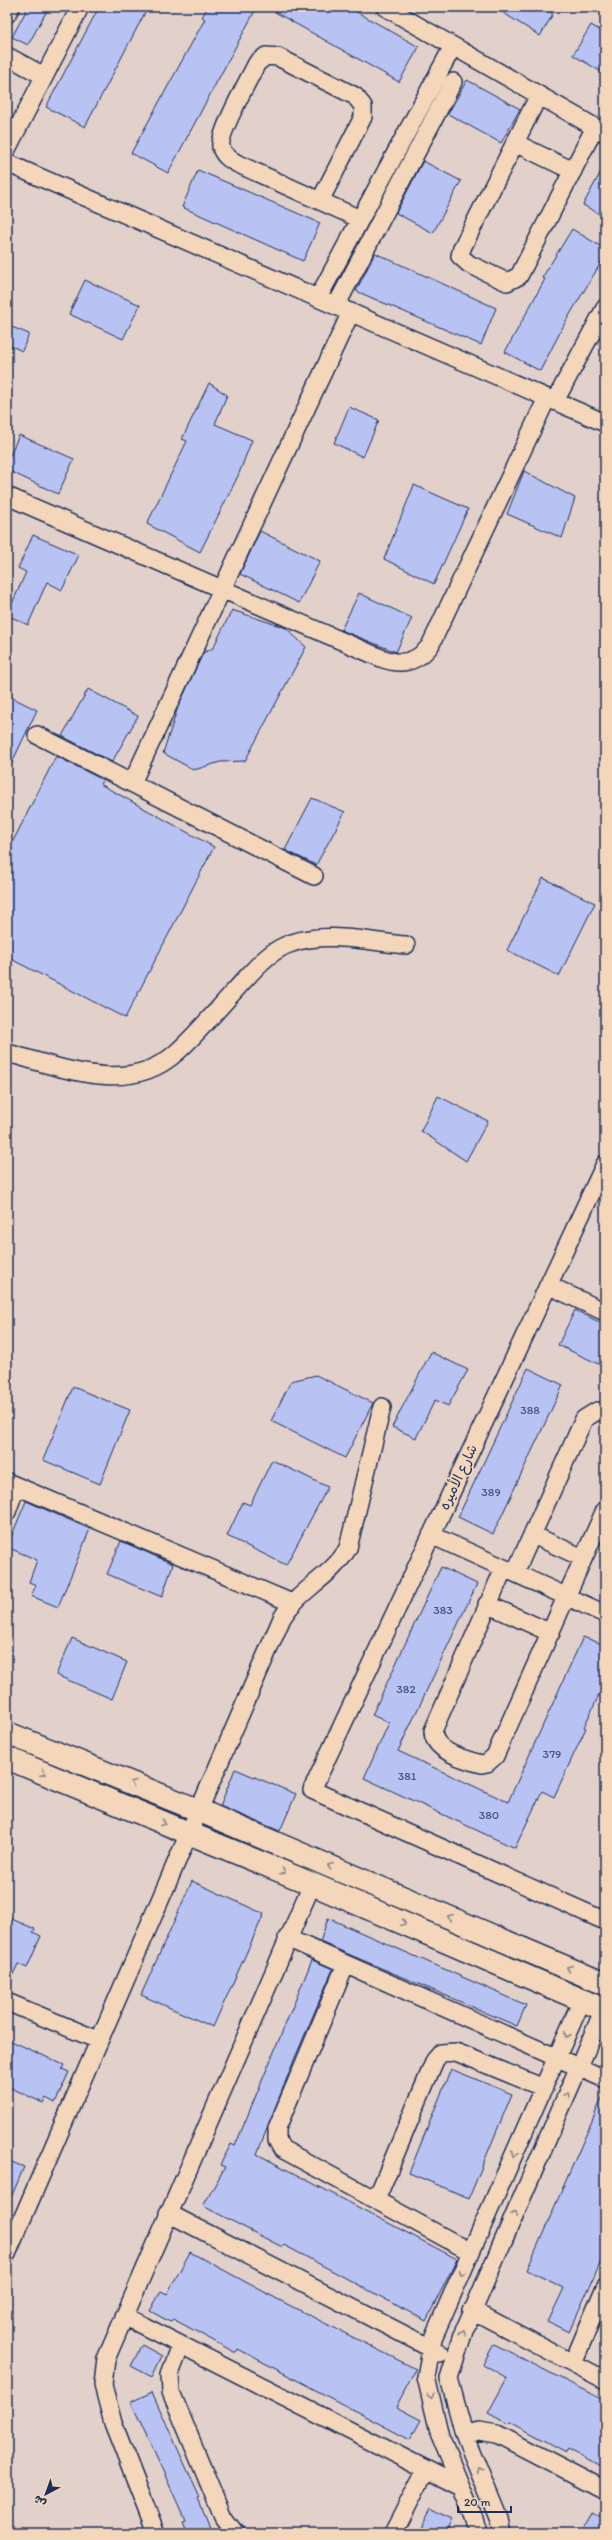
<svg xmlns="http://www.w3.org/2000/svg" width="612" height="2540" viewBox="0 0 612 2540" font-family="Itim,'Playpen Sans Arabic',sans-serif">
  <rect width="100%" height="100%" fill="#e2d1cb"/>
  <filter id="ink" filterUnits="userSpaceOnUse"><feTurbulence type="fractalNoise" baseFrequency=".025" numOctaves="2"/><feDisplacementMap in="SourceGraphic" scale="8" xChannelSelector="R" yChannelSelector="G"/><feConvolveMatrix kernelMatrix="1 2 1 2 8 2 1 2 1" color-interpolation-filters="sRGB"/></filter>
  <g filter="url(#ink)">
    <path fill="#b8c2f3" stroke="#1b2f5e" d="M28,7H49L28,45L12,37Z
      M99,7H148L85,127L46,107Z
      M208,7H257L168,173L131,153L205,19L202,17Z
      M266,7H348L419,47L399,82Z
      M494,7H542L553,14L540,36Z
      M591,25L605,33V74L573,55Z
      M467,80L520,109L501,143L448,114Z
      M423,161L461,181L433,233L396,213Z
      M605,164V217L583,205Z
      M198,170L320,223L303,261L182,207Z
      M572,229L605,249V256L566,321L540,371L505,352L545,279L542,278Z
      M375,253L496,308L481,345L356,291Z
      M85,280L140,305L123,339L69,314Z
      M7,325L29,334L22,351L7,344Z
      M209,383L227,395L215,424L252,440L238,476L200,552L147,524L187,441L182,439Z
      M349,407L379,420L363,457L334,443Z
      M19,435L74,459L58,494L7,470V462Z
      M524,471L575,498L562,538L507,514Z
      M414,485L468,509L434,584L384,559Z
      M260,531L320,561L299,603L240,574Z
      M33,535L79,555L62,590L47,582L28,625L7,615L26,572L18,568Z
      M359,593L412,618L396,652L341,630Z
      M232,610L286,628L306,647L245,761L220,762L194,770L163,753L178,707L203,653L213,648Z
      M88,689L138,716L112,762L62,736Z
      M7,695L37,710L7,773Z
      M56,756L103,780L100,784L214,847L125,1018L7,957V853Z
      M312,798L345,812L316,865L285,850Z
      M543,878L595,903L559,976L507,950Z
      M438,1096L488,1121L466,1161L421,1131Z
      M575,1310L605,1325V1367L558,1345Z
      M431,1352L468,1370L448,1406L435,1400L416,1438L392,1427Z
      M528,1368L563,1385L493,1534L458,1517Z
      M316,1375L373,1403L345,1458L271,1421L291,1381Z
      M73,1387L130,1410L100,1484L43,1460Z
      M272,1460L328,1487L286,1565L227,1536L243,1502L250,1505Z
      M26,1501L90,1529L58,1607L31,1596L36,1585L29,1582L37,1560L7,1547Z
      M121,1541L173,1564L162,1597L107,1574Z
      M441,1567L477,1584L398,1751L508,1802L583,1637L605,1645V1682L584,1727L586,1728L554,1797L542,1791L515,1848L364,1778L389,1723L372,1715Z
      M72,1638L127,1662L112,1699L56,1675Z
      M235,1769L296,1794L280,1831L220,1806Z
      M192,1881L264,1914L213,2027L141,1995Z
      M7,1917L35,1929L33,1932L41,1936L27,1968L18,1964L7,1987Z
      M328,1918L526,2005L517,2026L320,1942Z
      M312,1960L333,1969L294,2060L257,2154L457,2259L426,2321L284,2245L282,2247L203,2206L225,2167L220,2165L231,2144L235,2146Z
      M7,2039L64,2065L62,2069L69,2072L55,2103L46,2098L43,2103L7,2086Z
      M451,2069L512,2094L469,2198L409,2173Z
      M605,2091V2253L569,2332L548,2322L564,2288L527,2270Z
      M7,2160L24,2167L7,2207Z
      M190,2252L281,2301L416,2369L396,2407L421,2420L410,2440L238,2349L236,2353L173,2319L170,2322L150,2311L161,2291L167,2294Z
      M494,2344L605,2401V2469L568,2449L566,2452L510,2422L508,2424L488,2413L507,2378L483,2364Z
      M142,2345L162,2356L152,2377L131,2366Z
      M152,2392L200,2498L198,2499L212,2533H187L182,2521L185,2520L168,2482L131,2402Z
      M431,2508L452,2519L445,2533H428L420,2529Z
      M592,2512L605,2519V2533H580Z"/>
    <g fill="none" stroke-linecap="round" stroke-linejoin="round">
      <defs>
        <path id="street" d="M385,7L605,133
          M7,14L11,7
          M7,56L44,76
          M539,95L462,248L460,256L469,264L507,282L519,276L595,127
          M515,143L573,171
          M7,149L80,7
          M7,163L605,423
          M320,201L363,117V106L355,96L278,57L266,56L257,63C250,77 218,135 221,147C223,156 231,160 238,164L360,219
          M318,298L453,46
          M336,306L453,82
          M555,401L605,308
          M7,496L381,658C401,666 416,663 430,646L547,398
          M37,735L314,876
          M132,783L351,312
          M7,1053C62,1067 128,1097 177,1052C198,1033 217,1010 237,988C253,971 269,950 292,943C327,931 370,942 406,945
          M605,1164L312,1790L605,1921
          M548,1285L605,1312
          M7,1482L292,1603
          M7,1512L16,1486
          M431,1535L605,1614
          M533,1535L583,1558
          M504,1568L433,1731C433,1751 465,1760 482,1764L487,1763L495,1756L605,1510
          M515,1573L584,1419L597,1411L605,1413
          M487,1604L551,1633
          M287,1938L605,2079
          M346,1964L277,2128V2140L282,2149L471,2252
          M7,2002L98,2040
          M376,2200L435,2060L441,2053L456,2052L544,2088
          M168,2213L440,2353
          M7,2254L282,1618C299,1589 332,1577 348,1548L382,1407
          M472,2310L605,2380
          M124,2316L461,2487
          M181,2345L170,2374L171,2392L223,2517L235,2533
          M573,2363L605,2287
          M464,2434L479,2431L497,2434L605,2490
          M156,2533L113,2423L103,2385L106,2359L312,1884
          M393,2533L426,2469
          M478,2533L474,2518L440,2436L426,2377L433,2338L582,2000
          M502,2533L499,2519L464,2434L449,2378L464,2331L604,2009"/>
        <path id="secondary" d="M7,1733L198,1810L605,1984
          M7,1758L312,1884L605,2010"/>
      </defs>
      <use href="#street" stroke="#1b2f5e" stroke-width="20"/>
      <use href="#secondary" stroke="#1b2f5e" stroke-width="25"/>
      <use href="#street" stroke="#f4d7ba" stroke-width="17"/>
      <use href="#secondary" stroke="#f4d7ba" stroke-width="22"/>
    </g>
    <defs><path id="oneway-chevron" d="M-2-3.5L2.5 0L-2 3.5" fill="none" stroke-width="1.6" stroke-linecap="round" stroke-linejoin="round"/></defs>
    <g stroke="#88838c">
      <use href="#oneway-chevron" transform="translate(43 1773) rotate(22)"/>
      <use href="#oneway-chevron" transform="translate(133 1783) rotate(-158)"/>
      <use href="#oneway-chevron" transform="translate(163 1823) rotate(22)"/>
      <use href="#oneway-chevron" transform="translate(330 1866) rotate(-157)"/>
      <use href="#oneway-chevron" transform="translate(283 1872) rotate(22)"/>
      <use href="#oneway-chevron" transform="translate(450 1917) rotate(-157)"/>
      <use href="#oneway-chevron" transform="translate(403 1923) rotate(23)"/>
      <use href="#oneway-chevron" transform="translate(569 1968) rotate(-157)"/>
      <use href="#oneway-chevron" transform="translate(567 2035) rotate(113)"/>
      <use href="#oneway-chevron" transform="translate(567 2095) rotate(-66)"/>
      <use href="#oneway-chevron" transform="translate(514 2154) rotate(114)"/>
      <use href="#oneway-chevron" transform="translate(515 2214) rotate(-66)"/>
      <use href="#oneway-chevron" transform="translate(462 2273) rotate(114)"/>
      <use href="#oneway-chevron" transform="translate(463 2333) rotate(-71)"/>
      <use href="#oneway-chevron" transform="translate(431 2396) rotate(77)"/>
      <use href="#oneway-chevron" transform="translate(479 2470) rotate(-113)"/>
    </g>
  </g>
  <g text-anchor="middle" stroke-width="3.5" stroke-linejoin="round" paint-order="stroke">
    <g font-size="12" fill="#425483">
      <text x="530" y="1414">388</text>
      <text x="491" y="1496">389</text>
      <text x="443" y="1614">383</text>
      <text x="406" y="1693">382</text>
      <text x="552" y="1758">379</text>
      <text x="407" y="1780">381</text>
      <text x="489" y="1819">380</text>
    </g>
    <g font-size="14" fill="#1b2f5e" stroke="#f4d7ba">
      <text transform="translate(458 1477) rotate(-65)" y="5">شارع الأميره</text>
    </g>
  </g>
  <rect width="612" height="2540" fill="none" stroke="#f4d7ba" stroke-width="24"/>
  <rect x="12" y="12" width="588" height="2516" fill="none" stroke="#1b2f5e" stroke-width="1.5" filter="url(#ink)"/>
  <g transform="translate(46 2494) rotate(221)" stroke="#f4d7ba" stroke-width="3" paint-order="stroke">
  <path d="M0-3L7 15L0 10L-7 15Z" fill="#1b2f5e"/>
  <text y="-6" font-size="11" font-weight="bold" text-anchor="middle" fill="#1b2f5e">ش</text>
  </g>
  <path d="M458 2506v6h53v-6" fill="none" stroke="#1b2f5e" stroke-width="2"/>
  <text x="464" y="2506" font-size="12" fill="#1b2f5e" stroke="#f4d7ba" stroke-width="3" paint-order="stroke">20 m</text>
</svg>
